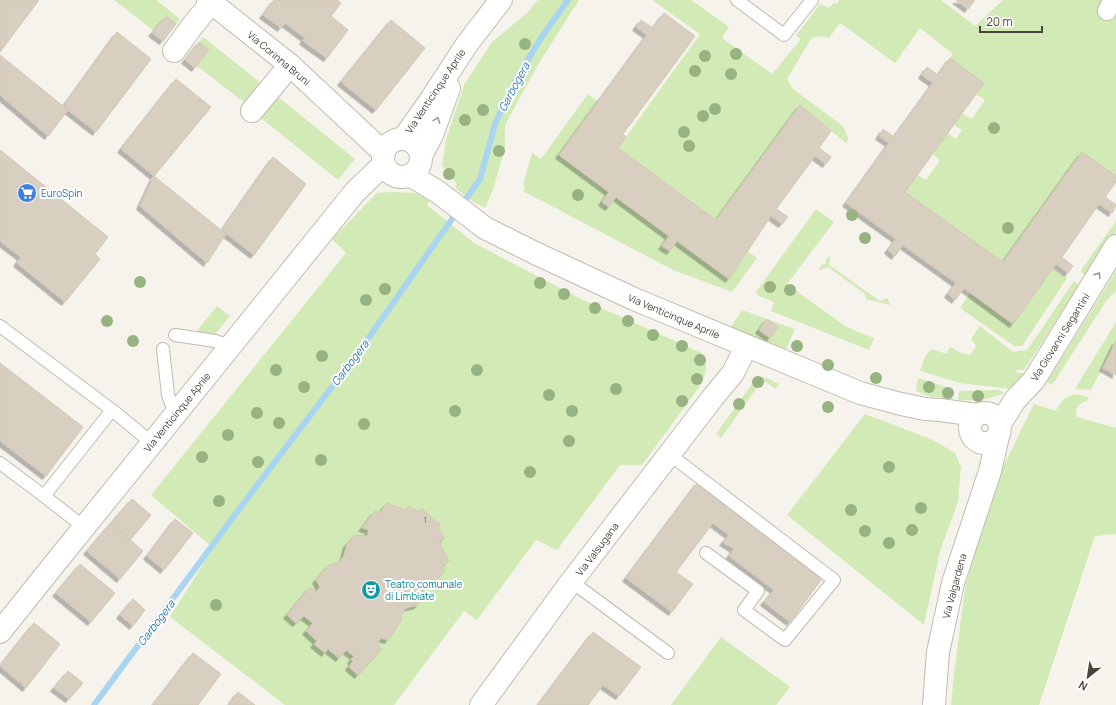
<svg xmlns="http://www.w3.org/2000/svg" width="1116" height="705" viewBox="0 0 1116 705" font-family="Manrope,sans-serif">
  <defs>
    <filter id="shadow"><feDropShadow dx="-3.5" dy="3.5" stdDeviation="0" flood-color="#0004"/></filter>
  </defs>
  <rect width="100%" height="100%" fill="#f6f3ec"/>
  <path fill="#d2eab5" d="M114,0H156L180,19L176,24L165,16L154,31Z
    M538,0H579L539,63L505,125V147L494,187L485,208L475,203L455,188L457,184L449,175L442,165L446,140L464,85L492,42L526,14Z
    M652,0H691L729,27L722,38L772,74L801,39L796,36L820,4L829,8L834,3L837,4L839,0H941L975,26L1003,0H1113L1116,1V176L1003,262L905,192L918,175L926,180L940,160L933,155L948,133L956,139L962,130L954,125L962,113L972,119L985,100L976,94L984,83L950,58L953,54L920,28L895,63L840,23L829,38C822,35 817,36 811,39L787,79L793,89L843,126L848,138L847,144L800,105L716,220L618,148L700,34Z
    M203,37L261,83L245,103L197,66L209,50L199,42Z
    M588,94L598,101L559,155L609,192L602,202L609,207L616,197L669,236L662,246L670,251L677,241L729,279L747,251L757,258L732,292L673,270L523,191L525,187L523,185L532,153L541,159Z
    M277,96L355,159L338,180L261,118Z
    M393,192L415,193L430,200L427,205L474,243L581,299L702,353C709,364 706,374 700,386L642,465H620L557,550L536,540L477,620L464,611L394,705H285L170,617L213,548L151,495L346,253L332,239L377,193Z
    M816,209L834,222L787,284L845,326L856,331L874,338L869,350L771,311L774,302L757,295L756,292Z
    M1116,221V232L1086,275L1082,273L1081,270Z
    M829,256L830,257L829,265L880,301L887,298L891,305L866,299L865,294L828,267L820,270L819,269L822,264L824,265L826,263L825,261Z
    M1053,269L1067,278L1022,346H1014L960,308L970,293L1013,324Z
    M1116,271V291L1107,300L1052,385L1047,382Z
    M1074,281L1079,285L1024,370H1016V372L1026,374L1011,389L960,383L920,371L925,357L931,349L947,354L950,347L961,353L970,355L976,346L971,339L980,326L1013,352L1027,350Z
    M217,306L230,316L215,334L195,333Z
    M742,310L795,329L785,351L733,329L731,328L732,325Z
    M1116,322V341L1091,390L1075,389Z
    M757,377L767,378L779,384L775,389L766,382H761L721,438L716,434Z
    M918,378L953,389L951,399C939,397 926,397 916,391Z
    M999,390L1004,393C987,400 977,401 958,400L959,391Z
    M1076,394L1089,397L1087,401C1079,402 1074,409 1077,417L1116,428V534L1095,536L1039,705H951L954,674L965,588L992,489L1034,404L1056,411C1060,401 1066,396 1076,394Z
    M865,414L933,440L955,453L961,467L958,502L940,551L924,625L787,515Z
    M721,637L790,687L776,705H671Z"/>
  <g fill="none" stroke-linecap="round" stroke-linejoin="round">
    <path stroke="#a9d4f2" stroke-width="6" d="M94,705L243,504L363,346L480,179L495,124L518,76L541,38L568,0"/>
  </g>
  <path fill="#d8cfc1" stroke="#d3c7b4" filter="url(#shadow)" d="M0,0H39L0,52Z
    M274,0H337L341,3L331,16L348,30L327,58L303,41L305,38L285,23L281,28L263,15Z
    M956,0H975L968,9Z
    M664,13L695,36L623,134L626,137L618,148L716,220L800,105L831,131L819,148L831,157L826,164L815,156L776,209L788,217L782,224L771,216L729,279L677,241L670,251L662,246L669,236L616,197L609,207L602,202L609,192L559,155L647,35L636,27L641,20L653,28Z
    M166,16L176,24L163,41L152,33Z
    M391,20L425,48L376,110L341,82Z
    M117,32L151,59L96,132L68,110L65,104Z
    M199,42L209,50L195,68L185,60Z
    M0,55L68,110L48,136L0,95Z
    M950,58L984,83L905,192L1003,262L1082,152L1116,176V182L1105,197L1116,205L1112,213L1099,204L1062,257L1073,266L1068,273L1056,264L1013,324L964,288L955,300L948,294L956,283L903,245L895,256L888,250L896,239L846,203L889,143L879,136L883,129L894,137L933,83L922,75L927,67L938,75Z
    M176,79L211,107L154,176L121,149Z
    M0,150L108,237L95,254L100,259L65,302L17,263L21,257L0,241Z
    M273,157L306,184L254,255L222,230Z
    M154,176L226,234L207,263L140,206Z
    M767,319L778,327L770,338L759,330Z
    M1116,341V375L1103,368Z
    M0,363L83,427L46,476L0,441Z
    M698,482L824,576L790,622L764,602L774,590L729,556L734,549L723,542L729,535L713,523L676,572L693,584L672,612L626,578Z
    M132,499L151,515L130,540L111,523Z
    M387,503L406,510L408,506L419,512L422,509L440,524L438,529L445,538L439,542L449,561L442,567L445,571L431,586L429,580L426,581L422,585L425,594L418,605L406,608L401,616V621L391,636L388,640L381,638L377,643L382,649L358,675L349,667L353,661L351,660L354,656L346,650L339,658L328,649L325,653L314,644L317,641L306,631L313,623L304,616L296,623L287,615L310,587L316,592L320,587L316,580L329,565L339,562L344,556L347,544L355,535L367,536L369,530L362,528L375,511L379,513Z
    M175,519L193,533L164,570L147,556Z
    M111,523L143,551L120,579L87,551Z
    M80,564L115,593L91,622L56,593Z
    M133,599L145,610L133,626L120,615Z
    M34,623L60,644L26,688L0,666Z
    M593,632L641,667L619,696L603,685L588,705H538Z
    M193,653L221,674L198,705H153Z
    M68,671L83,683L69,699L54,688Z
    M238,692L255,705H229Z"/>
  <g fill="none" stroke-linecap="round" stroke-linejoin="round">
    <defs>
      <path id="service" d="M737,0L784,35L812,0
        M0,326L112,410
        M175,335L215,341L231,346
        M163,349L168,395L175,414
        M669,454L834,580L785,640L744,610L758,591L706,553
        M0,463L44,496
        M84,527L44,496L112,410L152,443
        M572,582L668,653"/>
      <path id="pedestrian" d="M1107,11L1112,0"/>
      <path id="minor" d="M208,0L290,65L384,153
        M174,51L193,25L211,3
        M252,111L290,65
        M410,175L438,192L485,228L535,253L634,299L860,393L901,404L925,409L940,410L977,415
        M970 428a15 15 0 1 1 30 0a15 15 0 1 1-30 0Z
        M1000,424L1015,400L1034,380L1116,246
        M481,705L568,586L714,396L733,373L746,347
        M934,705L938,652L953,583L990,471L999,432"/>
      <path id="tertiary" d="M383 158a19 19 0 1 1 38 0a19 19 0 1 1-38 0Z
        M403,139L430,101L467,44L501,0
        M421,156L432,135L449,88
        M0,632L56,562L355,192L384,164"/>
    </defs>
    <use href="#service" stroke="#c2bbae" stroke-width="14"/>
    <use href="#pedestrian" stroke="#c2bbae" stroke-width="20"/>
    <use href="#minor" stroke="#c2bbae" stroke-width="24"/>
    <use href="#tertiary" stroke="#c2bbae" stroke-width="24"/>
    <use href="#service" stroke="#fff" stroke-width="12"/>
    <use href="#pedestrian" stroke="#fff" stroke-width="18"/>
    <use href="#minor" stroke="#fff" stroke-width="22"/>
    <use href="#tertiary" stroke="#fff" stroke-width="22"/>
  </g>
  <g fill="#97b381">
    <circle cx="525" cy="44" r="6"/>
    <circle cx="736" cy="54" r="6"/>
    <circle cx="705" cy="56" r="6"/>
    <circle cx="695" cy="71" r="6"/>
    <circle cx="731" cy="74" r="6"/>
    <circle cx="715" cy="109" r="6"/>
    <circle cx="483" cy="110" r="6"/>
    <circle cx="703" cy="116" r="6"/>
    <circle cx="465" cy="120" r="6"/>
    <circle cx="994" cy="128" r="6"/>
    <circle cx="684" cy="132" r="6"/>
    <circle cx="689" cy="146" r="6"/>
    <circle cx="499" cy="151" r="6"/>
    <circle cx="449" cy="174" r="6"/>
    <circle cx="578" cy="195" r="6"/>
    <circle cx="852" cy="215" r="6"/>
    <circle cx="1008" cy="228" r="6"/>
    <circle cx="865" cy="238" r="6"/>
    <circle cx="140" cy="282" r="6"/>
    <circle cx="540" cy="283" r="6"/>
    <circle cx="770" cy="287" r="6"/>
    <circle cx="385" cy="289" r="6"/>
    <circle cx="790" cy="290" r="6"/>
    <circle cx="564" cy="294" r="6"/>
    <circle cx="366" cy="300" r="6"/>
    <circle cx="595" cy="308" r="6"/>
    <circle cx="107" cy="321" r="6"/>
    <circle cx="628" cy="321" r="6"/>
    <circle cx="653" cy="335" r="6"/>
    <circle cx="133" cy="341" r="6"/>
    <circle cx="682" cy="346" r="6"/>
    <circle cx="797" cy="346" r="6"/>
    <circle cx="322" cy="356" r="6"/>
    <circle cx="700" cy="360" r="6"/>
    <circle cx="828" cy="365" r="6"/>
    <circle cx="276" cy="370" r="6"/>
    <circle cx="477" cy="370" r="6"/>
    <circle cx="876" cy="378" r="6"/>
    <circle cx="697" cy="379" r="6"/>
    <circle cx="758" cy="382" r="6"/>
    <circle cx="304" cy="387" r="6"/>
    <circle cx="929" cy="387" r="6"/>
    <circle cx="616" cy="389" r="6"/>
    <circle cx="948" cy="393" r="6"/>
    <circle cx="549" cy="395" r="6"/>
    <circle cx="978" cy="396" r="6"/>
    <circle cx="682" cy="401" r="6"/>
    <circle cx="739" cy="404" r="6"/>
    <circle cx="828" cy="407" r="6"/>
    <circle cx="455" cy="411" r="6"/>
    <circle cx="572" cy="411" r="6"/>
    <circle cx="257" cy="413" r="6"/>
    <circle cx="279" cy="423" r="6"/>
    <circle cx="364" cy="424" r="6"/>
    <circle cx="228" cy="435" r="6"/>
    <circle cx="569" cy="441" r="6"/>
    <circle cx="202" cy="457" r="6"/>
    <circle cx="321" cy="460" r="6"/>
    <circle cx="258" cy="462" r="6"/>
    <circle cx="889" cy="467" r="6"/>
    <circle cx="530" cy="472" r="6"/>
    <circle cx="219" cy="501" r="6"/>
    <circle cx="921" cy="508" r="6"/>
    <circle cx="851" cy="510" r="6"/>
    <circle cx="912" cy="530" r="6"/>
    <circle cx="865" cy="531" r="6"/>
    <circle cx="889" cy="543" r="6"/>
    <circle cx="216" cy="605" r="6"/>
  </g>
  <defs><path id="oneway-chevron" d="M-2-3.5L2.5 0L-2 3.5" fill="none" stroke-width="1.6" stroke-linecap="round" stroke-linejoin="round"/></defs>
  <g stroke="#9c9892">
    <use href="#oneway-chevron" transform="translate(437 120) rotate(-70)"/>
    <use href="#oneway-chevron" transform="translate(1098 275) rotate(-58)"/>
  </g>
  <defs>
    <symbol id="supermarket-disc" viewBox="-11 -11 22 22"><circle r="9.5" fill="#3f7fe0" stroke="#fff"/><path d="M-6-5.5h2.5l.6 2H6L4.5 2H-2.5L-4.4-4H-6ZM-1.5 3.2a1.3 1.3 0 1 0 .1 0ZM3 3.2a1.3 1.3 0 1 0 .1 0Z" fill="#fff"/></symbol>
    <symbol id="theatre-disc" viewBox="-11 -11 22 22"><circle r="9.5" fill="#0f9aa8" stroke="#fff"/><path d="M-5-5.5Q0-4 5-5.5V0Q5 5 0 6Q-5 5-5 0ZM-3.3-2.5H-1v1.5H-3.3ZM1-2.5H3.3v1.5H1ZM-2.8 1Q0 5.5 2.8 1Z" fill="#fff"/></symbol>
  </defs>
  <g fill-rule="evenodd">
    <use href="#supermarket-disc" x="16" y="182" width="22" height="22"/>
    <use href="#theatre-disc" x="360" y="579" width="22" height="22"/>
  </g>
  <g text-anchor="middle" stroke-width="4" stroke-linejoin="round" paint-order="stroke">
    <g font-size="8" fill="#6e675b">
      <text x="425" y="523">1</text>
    </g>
    <g font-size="10" fill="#4b4439" stroke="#fff">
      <text transform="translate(279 58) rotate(40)" y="4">Via Corinna Bruni</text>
      <text transform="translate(435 91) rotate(-56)" y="4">Via Venticinque Aprile</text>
      <text transform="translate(674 316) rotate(23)" y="4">Via Venticinque Aprile</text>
      <text transform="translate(1060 337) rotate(-58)" y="4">Via Giovanni Segantini</text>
      <text transform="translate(177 412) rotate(-51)" y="4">Via Venticinque Aprile</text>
      <text transform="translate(597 549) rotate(-53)" y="4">Via Valsugana</text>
      <text transform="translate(954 586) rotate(-75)" y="4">Via Valgardena</text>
    </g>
    <g font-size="10" fill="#366cbe" stroke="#fff" text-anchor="start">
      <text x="41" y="197">EuroSpin</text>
    </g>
    <g font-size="10" fill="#0d838f" stroke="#fff" text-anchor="start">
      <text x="385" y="588">Teatro comunale<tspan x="385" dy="12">di Limbiate</tspan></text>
    </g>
    <g font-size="11" font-style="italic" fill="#2e7ab2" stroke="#fff">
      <text transform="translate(514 87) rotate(-62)" y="4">Garbogera</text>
      <text transform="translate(350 363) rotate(-53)" y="4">Garbogera</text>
      <text transform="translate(156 623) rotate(-53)" y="4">Garbogera</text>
    </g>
  </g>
  <g transform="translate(1088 677) rotate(210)" stroke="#ffffff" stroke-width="3" paint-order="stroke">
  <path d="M0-3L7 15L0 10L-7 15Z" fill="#4b4439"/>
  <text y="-6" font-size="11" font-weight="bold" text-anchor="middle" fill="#4b4439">N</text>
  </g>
  <path d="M980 26v6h62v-6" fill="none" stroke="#4b4439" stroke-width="2"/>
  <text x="986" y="26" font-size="12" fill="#4b4439" stroke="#ffffff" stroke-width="3" paint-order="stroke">20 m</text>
</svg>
